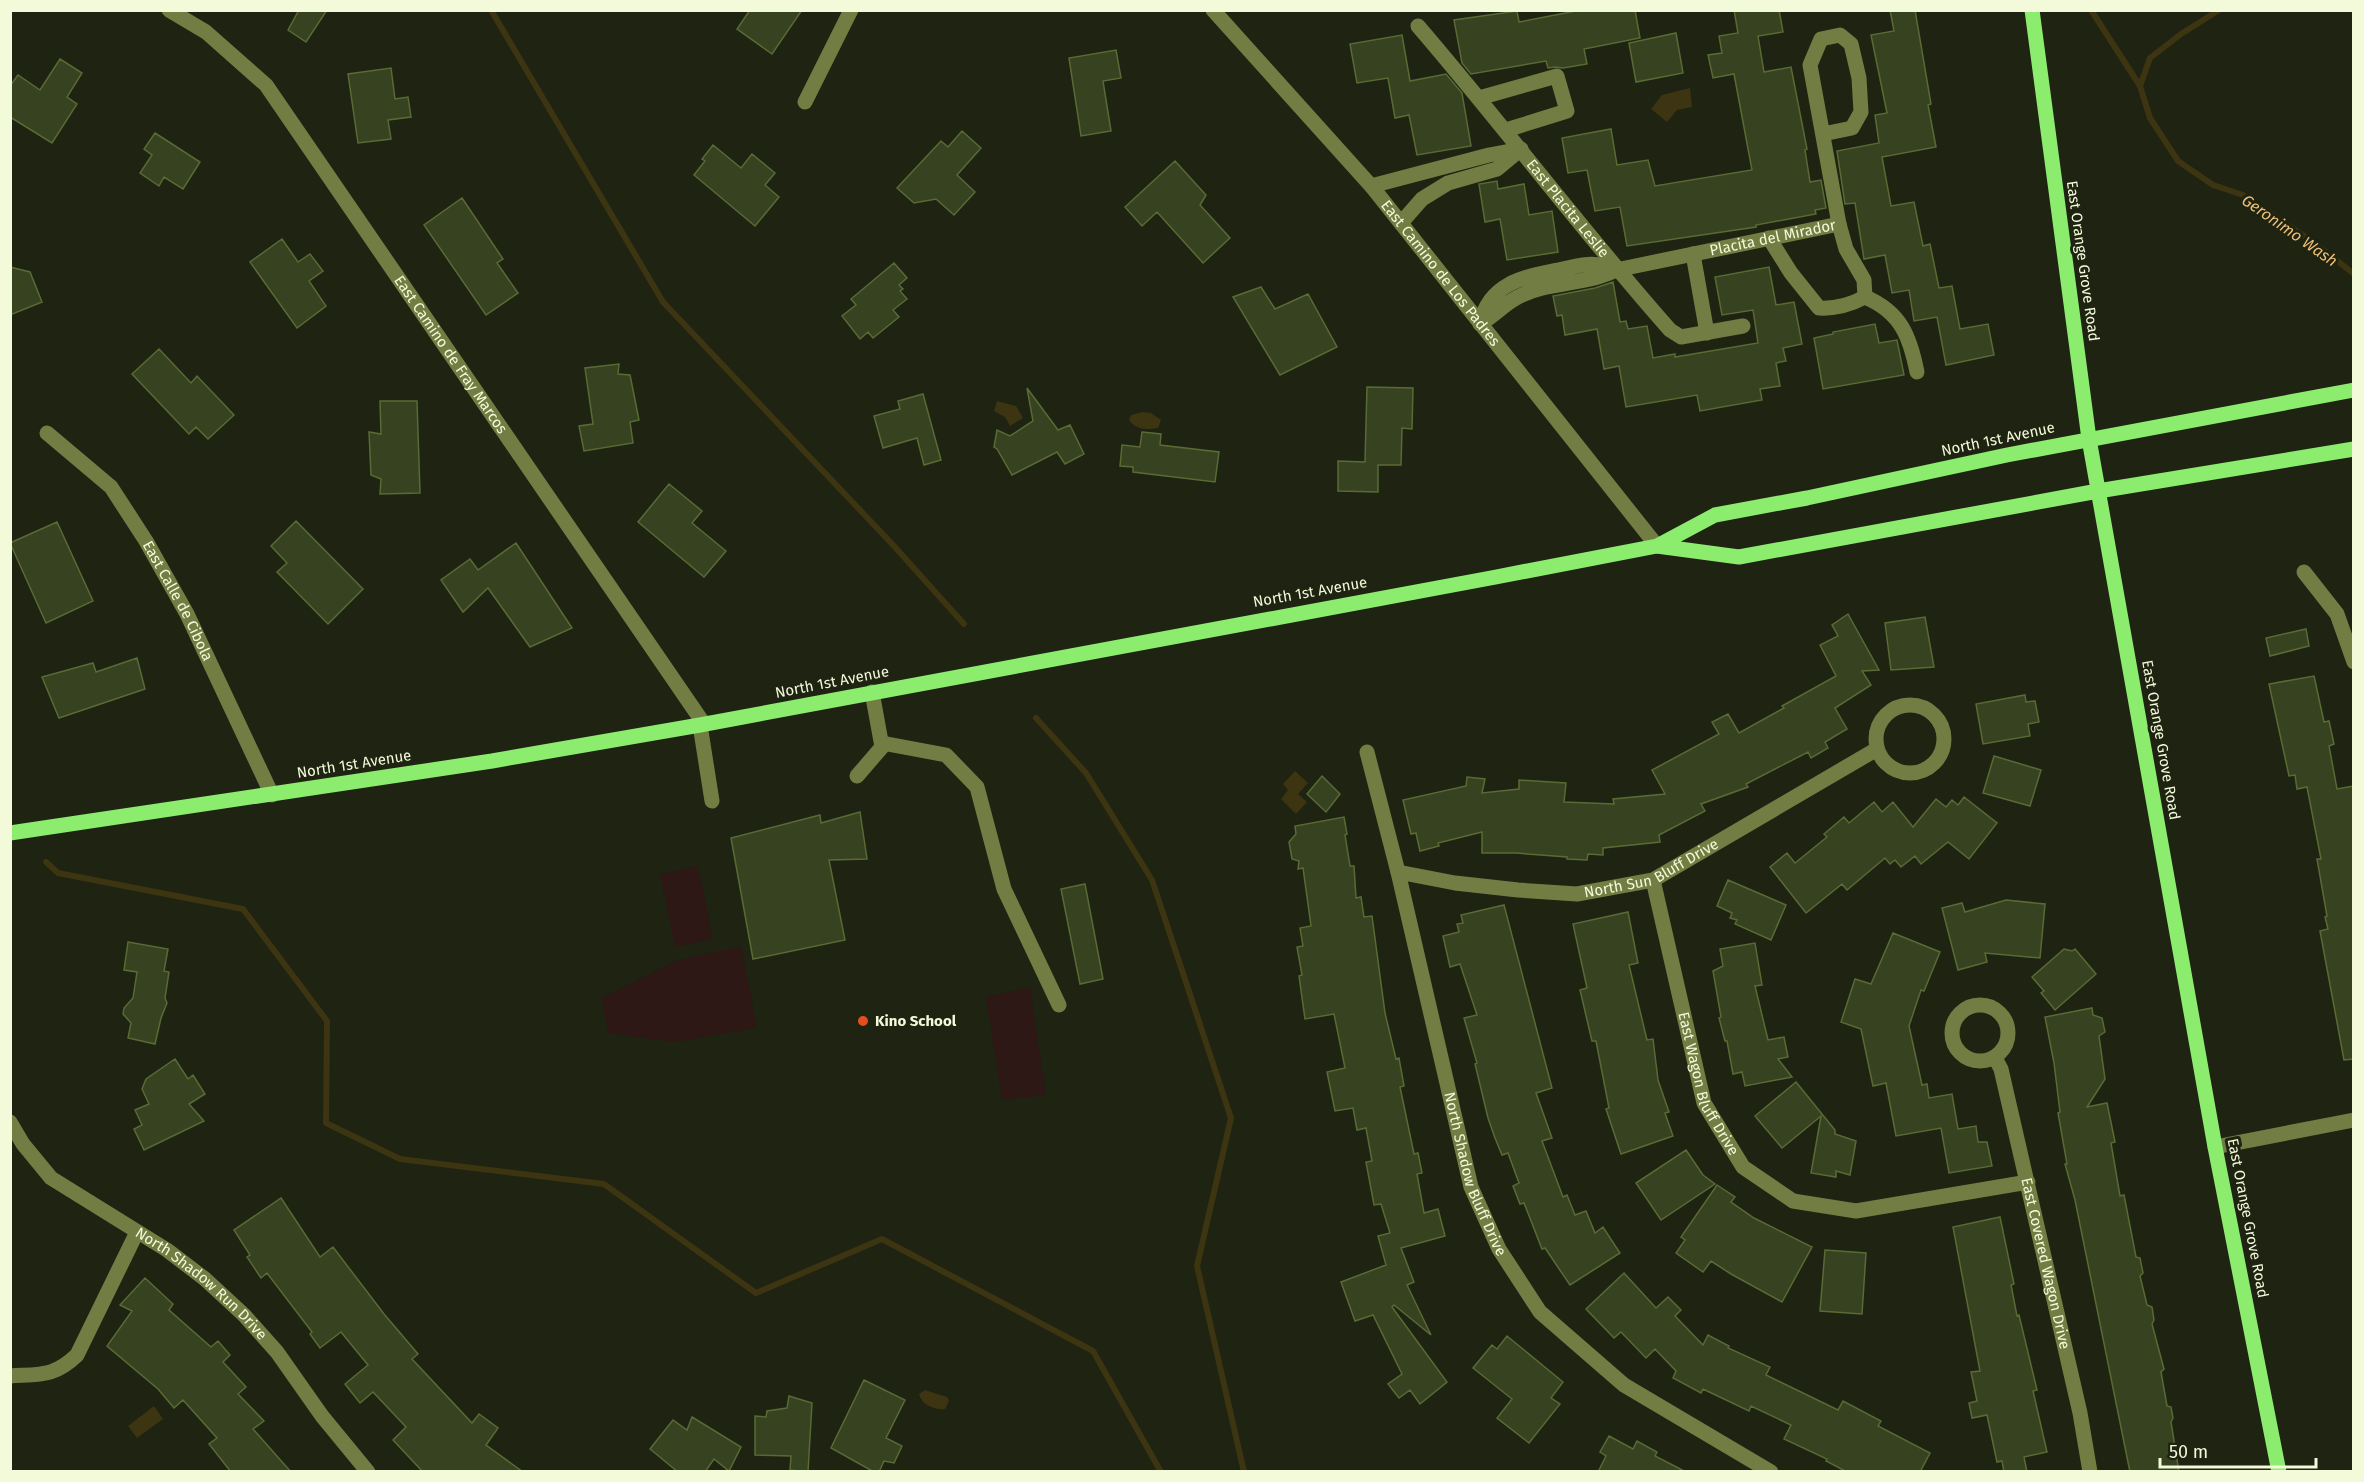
<svg xmlns="http://www.w3.org/2000/svg" width="2364" height="1482" viewBox="0 0 2364 1482" font-family="'Fira Sans',sans-serif">
  <rect width="100%" height="100%" fill="#1e2312"/>
  <path fill="#2d1815" d="M698,866L713,939L675,947L660,874Z
    M741,946L757,1028L675,1042L608,1033L602,998L675,961Z
    M1030,987L1046,1095L1002,1100L986,997Z"/>
  <path fill="#3d3411" d="M1690,88L1692,107L1677,110L1667,122L1651,109L1662,95Z
    M997,401L1016,406L1023,418L1010,426L1005,417L994,411Z
    M1143,412L1151,413L1161,420L1158,428C1147,430 1136,430 1129,420L1131,415Z
    M1295,771L1308,783L1298,794L1307,802L1296,814L1281,799L1288,790L1283,784Z
    M925,1390L947,1397L949,1401L945,1409C935,1410 921,1405 919,1394Z
    M154,1406L163,1419L137,1438L128,1426Z"/>
  <g fill="none" stroke-linecap="round" stroke-linejoin="round">
    <path stroke="#3d3411" stroke-width="6" d="M491,10L663,302L894,546L964,624
      M2091,10L2140,86
      M2219,10L2181,34L2150,58L2140,86L2150,118L2178,161L2213,185L2243,195L2316,244L2354,274
      M1036,718L1086,773L1152,880L1231,1118L1197,1266L1244,1472
      M46,862L58,873L243,909L327,1021L326,1123L400,1159L604,1184L756,1293L882,1239L1093,1351L1161,1472"/>
  </g>
  <path fill="#364220" stroke="#596b35" stroke-width="1.5" d="M299,10H327L306,42L288,30Z
    M750,10H802L772,54L737,29Z
    M1581,10H1635L1640,38L1584,49L1587,64L1563,68L1555,67L1548,68L1546,61L1471,74L1462,63L1454,20L1517,11L1519,22Z
    M1734,10H1779L1783,32L1758,36L1764,72L1791,67L1807,149L1805,150L1810,182L1821,180L1826,208L1815,210L1816,214L1756,225V227L1627,246L1620,207L1595,211L1587,170L1568,173L1562,138L1611,129L1617,165L1648,160L1655,186L1752,170L1734,74L1713,78L1708,55L1722,53L1719,36L1738,33Z
    M1890,10H1915L1931,104L1928,105L1936,147L1882,157L1891,206L1914,202L1923,246L1930,244L1939,288L1952,286L1960,329L1988,324L1994,355L1946,365L1937,317L1914,321L1909,290L1892,293L1885,255L1864,259L1855,203L1845,204L1837,151L1879,143L1875,115L1887,113L1871,35L1894,31Z
    M1676,33L1683,73L1636,82L1629,43Z
    M1402,35L1410,81L1446,74L1462,93L1471,146L1417,155L1409,115L1395,118L1388,78L1357,83L1350,44Z
    M1116,50L1121,78L1103,81L1111,131L1081,136L1069,58Z
    M60,59L82,73L67,97L77,104L52,143L10,117V86L18,75L40,90Z
    M391,68L395,99L408,97L411,117L388,120L391,139L358,143L348,74Z
    M962,131L981,148L957,175L975,192L954,215L936,199L914,203L897,188L941,141L948,147Z
    M155,133L200,162L183,189L164,177L159,186L140,173L152,155L144,149Z
    M713,145L741,168L752,154L775,173L765,185L779,197L755,226L694,175L705,161L702,159Z
    M1175,161L1206,195L1200,205L1230,238L1203,263L1157,212L1142,226L1125,207Z
    M1497,181L1498,189L1524,184L1529,215L1552,211L1558,252L1507,260L1500,219L1485,222L1479,184Z
    M462,198L503,259L497,263L518,293L486,315L424,225Z
    M282,239L298,262L310,254L323,271L309,281L326,306L297,328L250,262Z
    M894,263L907,278L899,285L903,289L900,291L907,299L893,310L899,317L873,338L868,332L860,339L842,316L856,305L851,299Z
    M10,267L30,272L42,302L10,315Z
    M1769,267L1776,305L1794,302L1802,344L1783,348L1786,361L1776,363L1780,386L1760,389L1762,400L1700,411L1697,395L1626,407L1619,366L1604,369L1597,329L1565,335L1562,315L1557,316L1553,296L1595,288L1613,282L1620,322L1626,321L1628,329L1647,326L1653,358L1675,354V357L1758,343L1753,310L1722,315L1715,277Z
    M1261,287L1275,309L1308,294L1337,347L1280,375L1233,297Z
    M1875,324L1879,343L1897,340L1904,375L1823,389L1814,338L1833,334V332Z
    M159,349L191,383L197,376L234,415L208,439L196,427L189,434L132,374Z
    M619,364L618,374L630,375L639,420L630,422L633,443L584,451L579,426L593,424L585,368Z
    M1367,387L1413,388L1412,429L1402,428L1401,465H1378V492L1338,491V461L1365,462Z
    M1027,388L1058,430L1070,425L1084,454L1065,464L1057,452L1012,475L997,449L994,447L997,430L1010,436L1033,421Z
    M923,394L941,460L924,465L917,438L883,448L874,416L900,409L898,401Z
    M380,401H417L420,493L380,494L381,479L371,475L369,432L381,434Z
    M1142,432L1161,434L1160,445L1219,452L1215,482L1133,472V467L1120,466L1122,445L1140,447Z
    M669,484L702,511L692,523L726,551L704,577L638,522Z
    M296,521L363,589L328,624L277,572L287,563L271,546Z
    M57,522L93,601L46,623L10,543Z
    M516,543L572,628L530,647L488,588L463,612L441,580L470,559L478,570Z
    M1848,614L1879,670L1862,671L1871,685L1835,708L1847,729L1825,742L1828,748L1811,758L1808,752L1746,784L1748,787L1701,804L1705,811L1659,835L1660,842L1603,848V855L1588,854L1587,860L1567,859V857L1516,853H1482V832L1438,843L1439,846L1420,851L1416,833L1411,834L1403,800L1466,786L1467,777L1485,779L1482,793L1519,789V780L1566,783L1564,802L1614,804L1613,799L1665,794L1652,770L1719,734L1712,722L1728,714L1739,733L1784,708L1782,706L1836,676L1820,645L1838,636L1832,625Z
    M1925,617L1934,667L1891,670L1885,623Z
    M2306,629L2309,646L2270,656L2266,638Z
    M137,658L145,689L59,718L42,677L93,663L96,672Z
    M2314,676L2324,722L2329,721L2334,744L2329,746L2337,789L2354,786V1059L2344,1060L2320,931L2328,929L2325,917L2327,916L2317,859H2321L2307,787L2297,789L2295,775L2289,776L2269,684Z
    M2025,695L2026,702L2035,701L2039,722L2028,724L2030,736L1983,744L1976,704Z
    M1994,756L2041,770L2030,806L1983,793Z
    M1322,776L1340,794L1326,812L1307,794Z
    M1964,797L1997,823L1969,859L1948,842L1921,864L1915,856L1901,867L1895,860L1890,864L1885,858L1847,890L1842,884L1806,913L1770,867L1787,853L1795,863L1827,837L1824,834L1844,817L1849,823L1874,802L1882,812L1893,802L1913,827L1936,799L1946,807L1952,800L1958,805Z
    M860,812L867,859L829,860L845,940L753,959L731,838L820,815L821,823Z
    M1344,817L1347,834L1345,835L1350,866H1354L1356,898L1361,897L1364,917L1372,916L1385,1013L1396,1059L1399,1058L1404,1086L1400,1087L1414,1154L1418,1153L1422,1173L1417,1174L1424,1213L1438,1209L1445,1236L1401,1248L1414,1282L1407,1285L1431,1335L1394,1305L1392,1307L1447,1382L1420,1404L1410,1390L1399,1398L1388,1384L1402,1374L1373,1315L1355,1321L1341,1282L1386,1265L1378,1236L1390,1233L1381,1204L1374,1205L1366,1162L1372,1161L1366,1128L1357,1130L1353,1108L1335,1111L1327,1072L1345,1068L1334,1014L1305,1019L1299,976L1302,975L1297,947L1303,946L1300,928L1311,926L1303,868L1298,869L1299,861L1292,859L1289,842L1296,834L1295,826Z
    M1728,880L1786,905L1771,940L1735,924L1737,920L1730,918L1732,913L1717,906Z
    M1085,884L1103,979L1080,984L1061,889Z
    M2006,900L2045,904L2040,958L1985,953L1987,962L1958,970L1942,908L1962,903L1965,912Z
    M1504,905L1552,1088L1536,1093L1552,1138L1542,1141L1563,1197L1567,1195L1575,1215L1586,1211L1595,1233L1603,1227L1620,1253L1570,1285L1545,1248L1542,1249L1524,1203L1520,1204L1513,1186L1519,1183L1508,1153L1502,1155L1495,1138L1488,1118L1475,1064L1477,1063L1464,1018L1477,1015L1460,964L1450,967L1443,936L1459,932L1457,924L1463,923L1461,915Z
    M1628,912L1638,963L1629,965L1647,1040L1653,1039L1658,1080L1669,1112L1665,1113L1673,1136L1621,1154L1606,1109L1609,1108L1596,1041H1592L1580,990L1587,988L1573,924Z
    M1893,933L1940,952L1924,991L1921,990L1909,1026L1922,1085L1927,1084L1929,1098L1952,1094L1958,1129L1976,1126L1978,1142H1987L1992,1166L1949,1173L1941,1128L1896,1136L1886,1083L1873,1086L1861,1029L1841,1022L1855,979L1871,984Z
    M128,942L168,949L164,971L169,972L165,998L167,1003L161,1018L155,1044L128,1038L131,1023L123,1014L124,1008L133,998L137,972L124,970Z
    M1755,943L1762,985L1755,986L1768,1040L1784,1037L1788,1057L1778,1059L1792,1077L1745,1086L1742,1072L1733,1074L1727,1041H1725L1719,1018L1721,1017L1713,971L1723,966L1720,949Z
    M2064,949L2072,951L2075,949L2096,974L2055,1010L2041,993L2044,991L2032,977Z
    M2092,1008L2093,1015L2102,1018L2105,1032L2099,1036L2105,1079L2087,1107L2107,1103L2115,1142L2111,1143L2120,1196L2124,1195L2136,1257L2140,1258L2143,1273L2140,1276L2147,1305L2152,1307L2154,1320L2152,1324L2164,1369L2161,1372L2167,1406L2171,1407L2173,1418L2171,1422L2179,1472H2130L2075,1200L2065,1164H2067L2058,1113L2060,1112L2054,1063L2045,1017Z
    M175,1059L188,1079L193,1075L205,1094L189,1104L204,1121L144,1150L134,1129L142,1125L135,1110L149,1104L142,1089L146,1079Z
    M1796,1082L1835,1130V1134L1856,1141L1850,1175L1836,1171V1177L1811,1173L1821,1116L1782,1148L1755,1116Z
    M1686,1150L1703,1175L1715,1184L1661,1220L1636,1183Z
    M1717,1185L1735,1197L1731,1202L1754,1218L1812,1247L1782,1302L1731,1274L1711,1261L1703,1272L1676,1253L1685,1240L1681,1237Z
    M281,1198L320,1257L333,1247L384,1314L418,1354L412,1359L472,1423L479,1414L498,1428L486,1445L523,1472H423L393,1440L406,1427L373,1392L360,1403L345,1384L368,1365L341,1332L320,1348L310,1334L312,1332L267,1273L261,1278L247,1257L250,1255L234,1230Z
    M2000,1217L2014,1284L2011,1285L2017,1316L2019,1315L2037,1390L2033,1391L2047,1452L2024,1457L2027,1472H2004L2002,1461L1997,1462L1987,1415L1972,1418L1969,1403L1977,1401L1971,1372L1980,1371L1953,1227Z
    M1825,1250L1866,1253L1862,1314L1820,1311Z
    M1624,1273L1656,1308L1668,1297L1681,1310L1675,1316L1703,1345L1708,1335L1729,1346L1728,1348L1770,1367L1766,1375L1838,1410L1843,1401L1881,1421L1878,1426L1930,1453L1920,1472H1847L1826,1461L1827,1459L1784,1439L1791,1425L1751,1406L1749,1411L1703,1389L1701,1393L1673,1378L1676,1371L1655,1349L1646,1358L1621,1332L1614,1338L1586,1309Z
    M145,1278L173,1304L169,1310L211,1347L218,1341L230,1355L223,1362L246,1387L238,1394L264,1421L253,1429L291,1472H231L209,1444L217,1438L183,1400L174,1408L158,1389L107,1346L132,1311L120,1305Z
    M1507,1336L1563,1382L1551,1398L1560,1404L1529,1443L1497,1418L1512,1399L1473,1368L1492,1345L1497,1349Z
    M864,1380L905,1400L886,1438L902,1446L894,1463L884,1461L879,1472H874L831,1448Z
    M789,1396L812,1403L808,1472L790,1470L791,1456L755,1455V1416L766,1417L767,1411L787,1408Z
    M692,1417L741,1447L729,1471L714,1459L705,1472H678L650,1449L673,1420L687,1430Z
    M1609,1436L1633,1449L1637,1441L1657,1452L1655,1456L1686,1472H1598L1606,1456L1600,1452Z"/>
  <g fill="none" stroke-linecap="round" stroke-linejoin="round">
    <g stroke="#727d43" stroke-width="15">
      <path id="s1" d="M169,10L206,32L266,85L704,724"/>
      <path id="s2" d="M1213,10L1373,188L1657,546"/>
      <path id="s3" d="M1418,26C1504,126 1583,232 1670,330L1681,337L1743,326"/>
      <path d="M1479,98L1557,76L1567,111L1506,130"/>
      <path d="M805,102L851,10"/>
      <path d="M1373,188L1375,185L1489,155L1521,149L1497,169L1448,183L1422,199L1401,223"/>
      <path d="M1839,224L1846,249L1864,280L1865,297"/>
      <path d="M1769,238L1791,273L1819,308C1836,309 1850,305 1865,297"/>
      <path d="M1693,254L1707,333"/>
      <path id="s4" d="M1616,270C1591,260 1584,265 1558,270C1523,277 1489,283 1480,324C1494,316 1504,304 1518,297C1548,281 1588,285 1616,270L1839,224L1810,65L1821,39L1840,35L1851,44L1859,78L1861,112L1852,128L1823,134"/>
      <path d="M1865,297C1901,312 1910,337 1917,372"/>
      <path id="s5" d="M47,433L111,487L146,541L187,614L272,795"/>
      <path d="M2304,572L2337,614L2354,662"/>
      <circle cx="1910" cy="739" r="34"/>
      <path d="M700,725L712,801"/>
      <path d="M882,743L946,755L977,787L1004,889L1059,1005"/>
      <path id="s6" d="M1367,752L1398,872L1471,1187L1499,1249L1540,1312L1624,1385L1771,1472"/>
      <path d="M857,776L882,747L872,692"/>
      <path id="s7" d="M1398,872L1455,883L1518,890L1577,894L1653,880L1877,749"/>
      <path id="s8" d="M1653,880L1704,1103L1743,1167L1793,1201L1856,1211L2028,1182"/>
      <circle cx="1980" cy="1033" r="28"/>
      <path id="s9" d="M1995,1058L2001,1069L2080,1413L2090,1472"/>
      <path id="s10" d="M10,1122L23,1144L51,1178L167,1250L205,1279L244,1315L277,1352L322,1416L368,1472"/>
      <path d="M2215,1147L2354,1120"/>
      <path d="M10,1376C41,1374 54,1377 77,1355L137,1232"/>
    </g>
    <path stroke="#8bec6e" stroke-width="15" d="M2032,10L2089,439L2215,1147L2279,1472
      M1657,546L1739,557L2098,491L2354,449
      M10,833L492,761L700,725L1496,577L1657,546L1715,515L1807,498L2007,455L2354,390"/>
  </g>
  <circle fill="#e24e1d" stroke="#1e2312" stroke-width="2" cx="863" cy="1021" r="6"/>
  <g text-anchor="middle" stroke-width="6" stroke-linejoin="round" paint-order="stroke">
    <g font-size="15" fill="#f2fad9" stroke="#1e2312">
      <text dy="5" stroke="none"><textPath href="#s3" startOffset="236">East Placita Leslie</textPath></text>
      <text dy="5" stroke="none"><textPath href="#s4" startOffset="470">Placita del Mirador</textPath></text>
      <text transform="translate(2083 261) rotate(82)" y="5">East Orange Grove Road</text>
      <text dy="5" stroke="none"><textPath href="#s2" startOffset="348">East Camino de Los Padres</textPath></text>
      <text dy="5" stroke="none"><textPath href="#s1" startOffset="450">East Camino de Fray Marcos</textPath></text>
      <text transform="translate(1998 439) rotate(-12)" y="5">North 1st Avenue</text>
      <text transform="translate(1310 592) rotate(-10)" y="5">North 1st Avenue</text>
      <text dy="5" stroke="none"><textPath href="#s5" startOffset="216">East Calle de Cibola</textPath></text>
      <text transform="translate(832 682) rotate(-11)" y="5">North 1st Avenue</text>
      <text transform="translate(2161 740) rotate(80)" y="5">East Orange Grove Road</text>
      <text transform="translate(354 764) rotate(-9)" y="5">North 1st Avenue</text>
      <text dy="5" stroke="none"><textPath href="#s7" startOffset="260">North Sun Bluff Drive</textPath></text>
      <text dy="5" stroke="none"><textPath href="#s8" startOffset="212">East Wagon Bluff Drive</textPath></text>
      <text dy="5" stroke="none"><textPath href="#s6" startOffset="436">North Shadow Bluff Drive</textPath></text>
      <text transform="translate(2248 1218) rotate(79)" y="5">East Orange Grove Road</text>
      <text dy="5" stroke="none"><textPath href="#s9" startOffset="212">East Covered Wagon Drive</textPath></text>
      <text dy="5" stroke="none"><textPath href="#s10" startOffset="254">North Shadow Run Drive</textPath></text>
    </g>
    <g font-size="15" font-weight="bold" fill="#f2fad9" stroke="#1e2312" text-anchor="start">
      <text x="875" y="1026">Kino School</text>
    </g>
    <g font-size="16" font-style="italic" fill="#edbe74" stroke="#1e2312">
      <text transform="translate(2290 230) rotate(35)" y="6">Geronimo Wash</text>
    </g>
  </g>
  <rect width="2364" height="1482" fill="none" stroke="#f2fad9" stroke-width="24"/>
  <path d="M2160 1458v9h156v-9" fill="none" stroke="#f2fad9" stroke-width="3"/>
  <text x="2169" y="1458" font-size="18" fill="#f2fad9" stroke="#1e2312" stroke-width="4.5" paint-order="stroke">50 m</text>
</svg>
